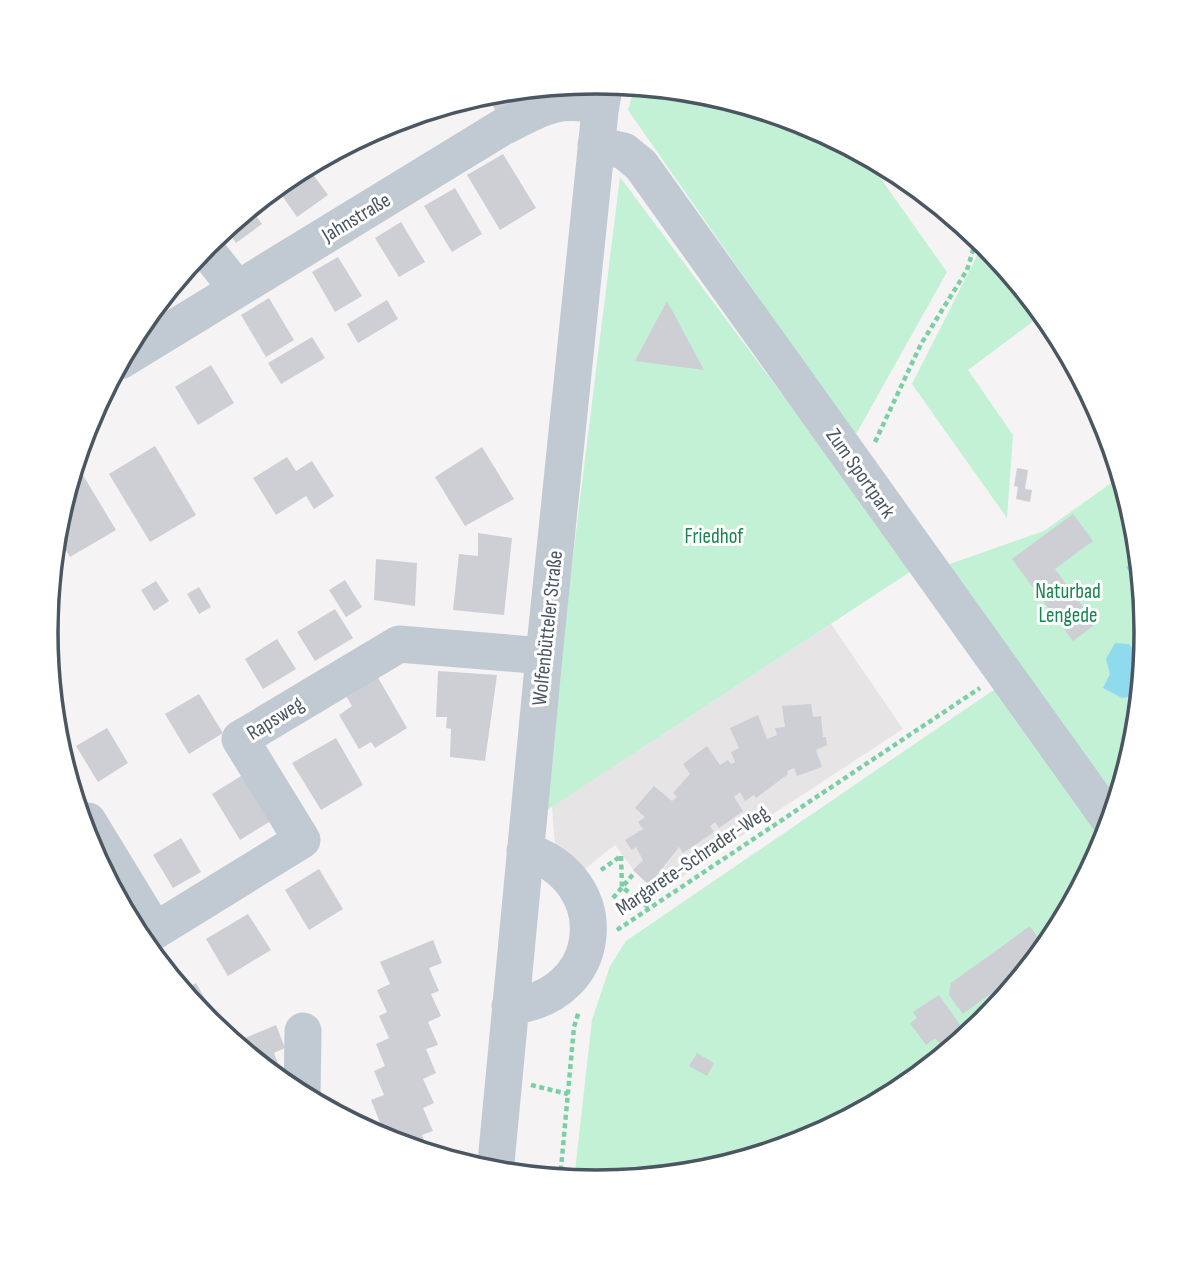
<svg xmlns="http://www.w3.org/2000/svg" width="1192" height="1265" viewBox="0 0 1192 1265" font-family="'Sofia Sans Condensed',sans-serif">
  <rect width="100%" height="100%" fill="#f5f3f3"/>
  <path fill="#e6e4e5" d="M831,624L903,729L773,814L658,894L635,872L615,845L582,871L555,845L552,806Z"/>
  <path fill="#c3f1d5" d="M635,86L704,93L807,124L864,155L947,272L855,436L628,110Z
    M620,177L913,570L541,814Z
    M984,242L1043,314L968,370L1013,435L1007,518L912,384Z
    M1121,476L1136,525L1146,633L1136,740L1117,802L947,565L1044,531Z
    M998,687L1106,837L1053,939L985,1022L902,1090L806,1141L703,1172L596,1183L574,1181L592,1020L610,966L626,941Z"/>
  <path fill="#90daee" d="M1139,557L1142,592L1126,567Z
    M1115,643L1129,644L1143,662L1140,695L1122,698L1103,688L1110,674L1106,659Z"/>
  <path fill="#cdcfd5" d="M525,89L529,99L496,113L488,93Z
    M503,154L536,208L500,230L467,175Z
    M307,166L328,195L297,217L276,187L290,175Z
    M455,188L482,234L452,252L424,206Z
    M250,208L262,224L236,243L225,228Z
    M401,222L425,262L399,277L375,238Z
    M338,257L362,296L335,312L312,272Z
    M269,298L294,340L266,357L241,315Z
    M387,300L398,319L358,343L347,324Z
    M667,301L704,370L635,361Z
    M312,337L325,358L281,384L268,363Z
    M211,365L234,403L198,425L175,387Z
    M155,446L196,515L150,542L109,474Z
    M482,447L514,499L465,526L435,477Z
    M287,457L296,471L312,461L334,496L314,509L306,496L276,515L253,478Z
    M75,462L116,530L70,557L55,532Z
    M1017,468L1028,470L1025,489L1032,490L1030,502L1016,499L1018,487L1014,486Z
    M1073,514L1093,541L1055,569L1096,624L1073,641L1012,559Z
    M478,533L512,538L504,615L453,610L459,554L478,556Z
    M376,559L417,563L415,606L374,600Z
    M345,580L362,607L346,617L329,590Z
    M156,581L169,601L154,611L141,590Z
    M199,587L211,607L199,614L187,594Z
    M335,609L353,638L315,661L297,632Z
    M277,639L296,669L263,689L245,659Z
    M438,671L497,675L485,761L450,757L451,729L446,728L447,717H436Z
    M377,676L407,728L375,748L371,742L359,749L339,715L352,706L345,694Z
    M199,694L223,733L189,754L165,714Z
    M811,704L813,717L821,716L823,737H826L827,745L816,750L822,767L797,776L794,768L787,771L788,774L756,798L754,795L745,801L740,792L734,797L743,811L719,828L715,822L710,826L714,832L683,853L679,847L649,885L635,872L633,870L643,860L636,847L632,850L625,840L643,829L638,822L645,817L635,808L654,786L672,801L677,797L673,793L690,774L683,764L707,746L720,765L728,760L731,764L735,762L731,752L739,748L730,728L758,715L767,739L777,735L775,728L785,727L782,706Z
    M107,728L128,763L98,782L76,746Z
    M336,738L363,785L321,810L292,763Z
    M246,773L274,819L240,840L212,794Z
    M181,838L201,872L173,888L153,855Z
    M319,869L343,909L309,930L285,890Z
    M248,914L271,950L228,976L206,939Z
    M1030,926L1045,949L1021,979L1018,974L963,1014L949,995L951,983Z
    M433,940L442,963L429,968L439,991L431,994L441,1016L428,1022L438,1045L426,1049L436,1073L423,1079L434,1103L423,1108L433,1131L422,1135L430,1155L385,1141L372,1134L370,1129L381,1125L371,1100L384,1095L374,1071L385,1066L376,1044L389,1038L379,1016L387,1012L377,990L390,984L380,962Z
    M196,983L217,1019L209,1024L182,991Z
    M939,995L968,1036L947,1054L935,1038L926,1045L910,1023L917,1018L913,1012Z
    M276,1025L285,1048L274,1053L288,1089L233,1043Z
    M697,1053L714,1063L707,1076L689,1066Z"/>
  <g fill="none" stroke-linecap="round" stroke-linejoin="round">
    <path stroke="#7ad0a6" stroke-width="4.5" stroke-dasharray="5 3.5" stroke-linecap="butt" d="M875,442L921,344L967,270L977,237
      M621,856L622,887L648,907
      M601,870L621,856
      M613,898L635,872
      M617,930L980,688
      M531,1085L568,1094
      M560,1179L574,1027L579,1011"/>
    <path stroke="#c1cad2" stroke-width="37" d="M596,145L624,151L641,165L1111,822
      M204,247L237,289
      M120,361L501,128C542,108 554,96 601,106
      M88,821L155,931
      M140,940L302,840L240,739L399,644L544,656
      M510,1006C606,998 617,879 525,851
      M302,1096L303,1031
      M495,1173L544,656L600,111L605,83"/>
  </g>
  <g text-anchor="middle" stroke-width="6" stroke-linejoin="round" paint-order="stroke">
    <g font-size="21" fill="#4a5661" stroke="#fff">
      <text transform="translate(356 217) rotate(-31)" y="7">Jahnstraße</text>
      <text transform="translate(861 473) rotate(55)" y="7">Zum Sportpark</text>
      <text transform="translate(547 628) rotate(-84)" y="7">Wolfenbütteler Straße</text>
      <text transform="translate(275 718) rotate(-32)" y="7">Rapsweg</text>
      <text transform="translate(692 860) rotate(-34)" y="7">Margarete-Schrader-Weg</text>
    </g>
    <g font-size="21" fill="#17864f" stroke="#fff">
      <text x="714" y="543">Friedhof</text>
      <text x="1068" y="598">Naturbad<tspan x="1068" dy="24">Lengede</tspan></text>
    </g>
  </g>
  <path d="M0 0H1192V1265H0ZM58 632a538 538 0 1 1 1076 0a538 538 0 1 1-1076 0Z" fill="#fff" fill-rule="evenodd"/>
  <path fill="none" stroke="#4a5661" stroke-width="3.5" d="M58 632a538 538 0 1 1 1076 0a538 538 0 1 1-1076 0Z"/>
</svg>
